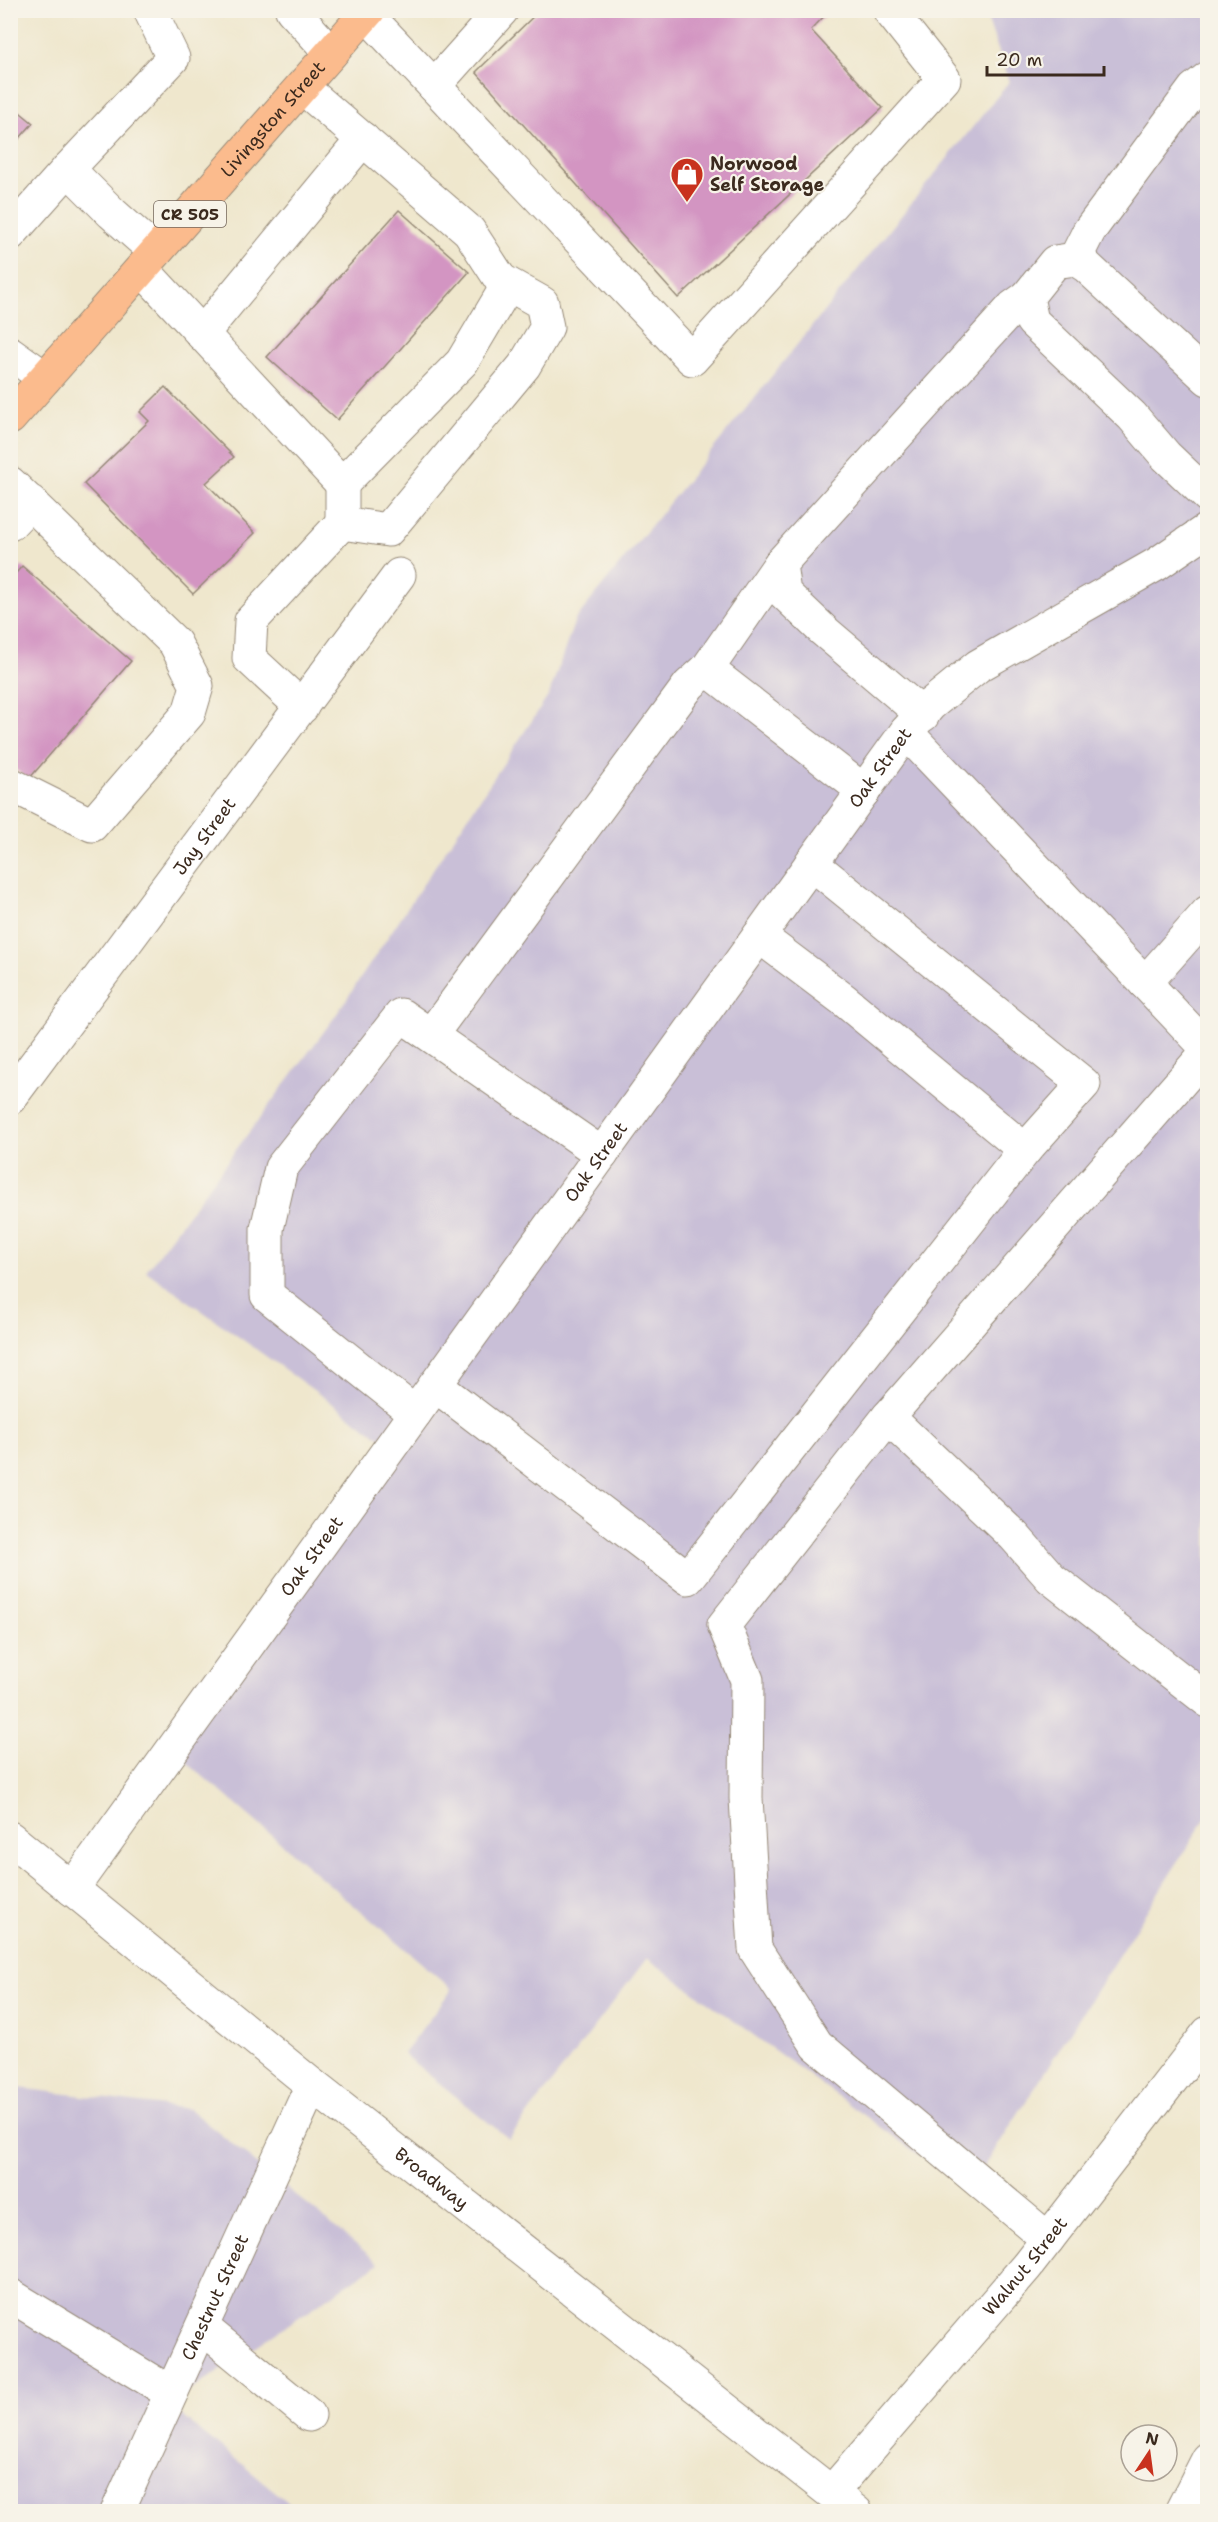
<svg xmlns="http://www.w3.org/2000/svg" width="1218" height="2522" viewBox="0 0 1218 2522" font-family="'Shantell Sans',sans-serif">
  <rect width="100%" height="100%" fill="#f7f3e8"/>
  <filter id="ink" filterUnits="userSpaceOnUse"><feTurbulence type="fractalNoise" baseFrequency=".0167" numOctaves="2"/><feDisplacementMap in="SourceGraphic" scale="12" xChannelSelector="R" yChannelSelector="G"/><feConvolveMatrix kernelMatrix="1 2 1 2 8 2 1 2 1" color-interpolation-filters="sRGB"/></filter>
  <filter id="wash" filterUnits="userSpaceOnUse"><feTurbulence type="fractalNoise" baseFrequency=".008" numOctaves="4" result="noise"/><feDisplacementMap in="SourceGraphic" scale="24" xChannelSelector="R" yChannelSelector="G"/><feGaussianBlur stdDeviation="1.35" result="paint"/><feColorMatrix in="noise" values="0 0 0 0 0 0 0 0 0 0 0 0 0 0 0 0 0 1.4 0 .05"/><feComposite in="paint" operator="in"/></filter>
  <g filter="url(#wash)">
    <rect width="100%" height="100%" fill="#efe7cd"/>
    <path fill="#c9bfd7" d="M985,11H1207V1816L969,2191L647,1958L509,2139L403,2054L452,1989L172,1750L385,1441L146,1271L334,1018L549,695L575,620L1009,82Z
      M11,2087L189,2109L379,2263L169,2405L299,2511L11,2512Z"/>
    <g id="blocks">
      <path fill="#d395c2" d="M540,10H830L811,30L883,108L678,298L476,72Z
        M10,104L33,123L10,149Z
        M399,210L469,272L337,420L267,357Z
        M165,387L234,457L206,483L255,533L193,594L84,484L149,421L140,412Z
        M22,566L131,661L28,780L10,765V580Z"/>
    </g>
  </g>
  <g filter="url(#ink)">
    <use href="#blocks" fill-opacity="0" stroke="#958876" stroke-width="1.5"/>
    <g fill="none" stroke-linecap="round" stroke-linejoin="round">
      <defs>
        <g id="minor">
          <path d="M150,10L173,58L68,169L112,213L156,252"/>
          <path d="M292,10L331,53"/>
          <path d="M366,14L692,359L944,79L890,11"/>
          <path d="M434,86L502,10"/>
          <path d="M10,234L68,169"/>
          <path d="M1075,259L1089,231L1194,89L1208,78"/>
          <path d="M142,269L342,484L462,362L506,288L469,231L302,87"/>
          <path d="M202,334L363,139"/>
          <path d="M10,353L45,378"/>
          <path d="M1208,379L1086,266L1075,259L1055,262L1027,297L1032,321L1132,416L1166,456L1208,496"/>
          <path d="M10,483L175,643L197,686L189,713L92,825L10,784"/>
          <path d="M342,484V523L388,530L524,366L547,327L542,303L501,280"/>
          <path d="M10,524L31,502"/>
          <path d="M707,669L864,791"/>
          <path d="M302,707L249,658L251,621L342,523"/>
          <path d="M923,715L824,631L784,593L780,564L1013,307L1027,297"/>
          <path d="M906,732L1208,1049"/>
          <path d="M811,863L1084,1084L1025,1150"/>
          <path d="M1145,983L1208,912"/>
          <path d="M431,1035L689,685L707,669L780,564"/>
          <path d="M1208,1051L888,1417L1014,1536L1051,1578L1208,1701"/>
          <path id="s1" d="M10,1098L399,575"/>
          <path d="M435,1385L688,1578L1025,1150L844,1000L759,936"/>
          <path d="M415,1413L267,1295V1229L281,1168L401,1015L602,1154"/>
          <path d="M888,1417L724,1625L747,1680L746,1798L755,1949L817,2045L1048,2239"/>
          <path id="s2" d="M10,1838L312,2085L856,2512"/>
          <path id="s3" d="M72,1889L906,732L930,705L978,666L1157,564L1208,529"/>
          <path d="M10,2295L171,2393"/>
          <path d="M202,2327L309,2415"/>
          <path id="s4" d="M832,2492L1027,2266L1208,2033"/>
          <path id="s5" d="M117,2512L312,2085"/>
          <path d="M1181,2512L1208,2459"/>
        </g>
        <g id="major">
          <path id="s6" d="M10,418L369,10"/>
        </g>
      </defs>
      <use href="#minor" stroke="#958876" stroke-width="35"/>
      <use href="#major" stroke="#958876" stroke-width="35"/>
      <use href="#minor" stroke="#fff" stroke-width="33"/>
      <use href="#major" stroke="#fbbb8d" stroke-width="33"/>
    </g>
  </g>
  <defs>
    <symbol id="shop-pin" viewBox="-11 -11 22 30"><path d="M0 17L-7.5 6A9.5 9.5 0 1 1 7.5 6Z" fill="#c8321e" stroke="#f7f3e8"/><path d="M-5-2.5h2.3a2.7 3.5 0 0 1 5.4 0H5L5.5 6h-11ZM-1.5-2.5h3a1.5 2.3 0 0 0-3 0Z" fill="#fff"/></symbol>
  </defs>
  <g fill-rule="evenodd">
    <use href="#shop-pin" x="668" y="155" width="38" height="52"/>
  </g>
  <g text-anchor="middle" stroke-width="4.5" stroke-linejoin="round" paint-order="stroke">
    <rect fill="#f7f3e8" stroke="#73665b" stroke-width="1.5" x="154" y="201" width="72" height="26" rx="4.5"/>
    <g font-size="16" font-weight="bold" fill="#3b2a1e">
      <text x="190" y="220">CR 505</text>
    </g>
    <g font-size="18" fill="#3b2a1e" stroke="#f7f3e8">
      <text dy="6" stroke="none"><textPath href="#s6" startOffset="398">Livingston Street</textPath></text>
      <text dy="6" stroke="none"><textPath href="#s3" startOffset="1382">Oak Street</textPath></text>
      <text dy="6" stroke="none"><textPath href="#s1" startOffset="326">Jay Street</textPath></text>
      <text dy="6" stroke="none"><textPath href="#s3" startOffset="896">Oak Street</textPath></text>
      <text dy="6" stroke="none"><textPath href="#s3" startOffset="410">Oak Street</textPath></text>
      <text dy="6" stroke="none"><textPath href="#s2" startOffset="542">Broadway</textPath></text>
      <text dy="6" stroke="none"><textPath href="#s4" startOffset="297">Walnut Street</textPath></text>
      <text dy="6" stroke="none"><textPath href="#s5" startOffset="236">Chestnut Street</textPath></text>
    </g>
    <g font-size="18" font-weight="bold" fill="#3b2a1e" stroke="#f7f3e8" text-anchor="start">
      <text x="710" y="170">Norwood<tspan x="710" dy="21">Self Storage</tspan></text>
    </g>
  </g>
  <rect width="1218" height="2522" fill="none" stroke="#f7f3e8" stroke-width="36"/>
  <g transform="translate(1149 2453) rotate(13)"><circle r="28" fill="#f7f3e8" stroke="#aca397" stroke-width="1.5"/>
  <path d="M0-4.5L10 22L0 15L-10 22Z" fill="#c8321e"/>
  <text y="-9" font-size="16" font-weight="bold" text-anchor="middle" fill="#3b2a1e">N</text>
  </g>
  <path d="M987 66v9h117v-9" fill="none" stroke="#3b2a1e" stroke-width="3"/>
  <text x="996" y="66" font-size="18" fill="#3b2a1e" stroke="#f7f3e8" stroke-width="4.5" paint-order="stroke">20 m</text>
</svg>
